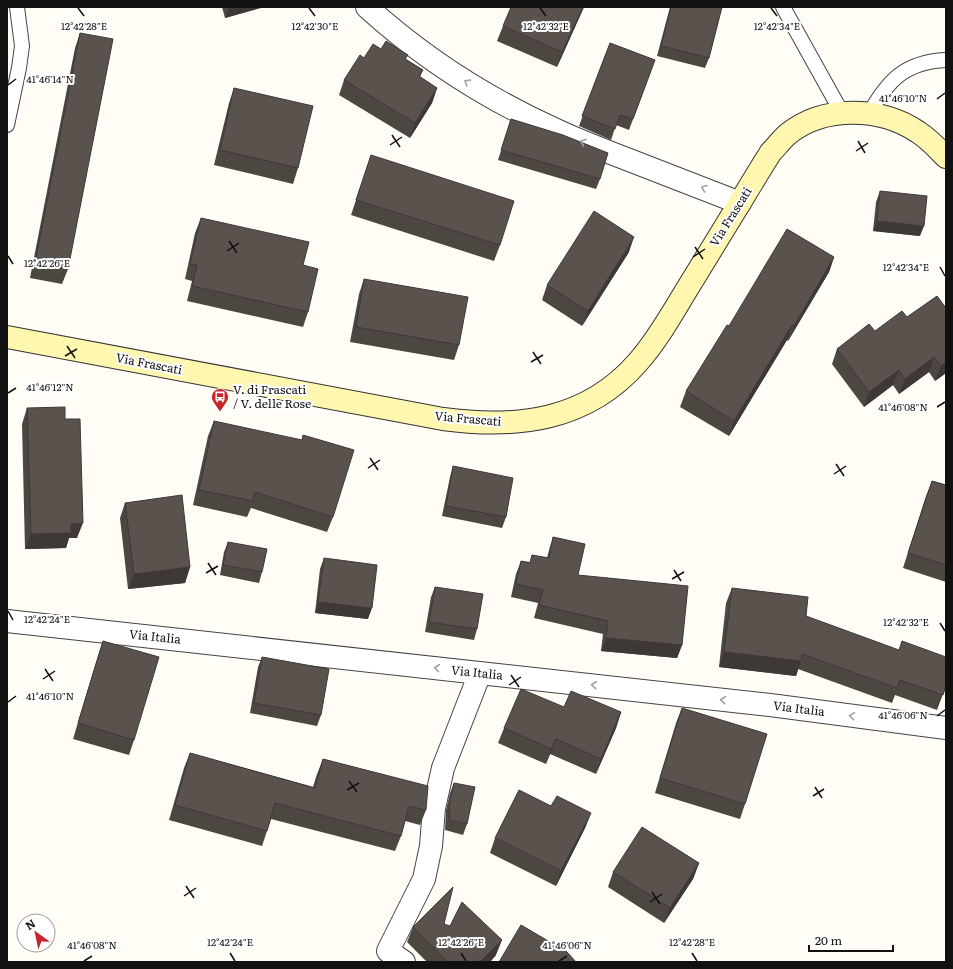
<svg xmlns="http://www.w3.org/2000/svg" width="953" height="969" viewBox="0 0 953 969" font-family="Literata,serif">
  <rect width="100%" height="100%" fill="#fffdf5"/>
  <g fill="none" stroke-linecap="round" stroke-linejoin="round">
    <defs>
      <path id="service" d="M783,7L842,113
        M869,114C888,80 905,62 946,60
        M7,125L19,68L22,46L17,7"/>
      <path id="minor" d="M367,7C422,57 486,98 554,129C577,140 601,149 624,158C663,173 702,188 740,203
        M7,621L770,705L946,728
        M404,962L388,951L424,879L431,846L434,808L443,768L480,673"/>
      <path id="secondary" d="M7,337L443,419C517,429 587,421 638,362C656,342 670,317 684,294C704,261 724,229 744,196C753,181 762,166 771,152C777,146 782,139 788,134C824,105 881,107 918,132C929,139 937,148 946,157"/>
    </defs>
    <use href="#service" stroke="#444" stroke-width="16"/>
    <use href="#minor" stroke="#444" stroke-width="24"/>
    <use href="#secondary" stroke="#333" stroke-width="24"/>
    <use href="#service" stroke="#fff" stroke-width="14"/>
    <use href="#minor" stroke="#fff" stroke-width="22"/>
    <use href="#secondary" stroke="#fff6b0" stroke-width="22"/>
  </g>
  <path fill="#4d4742" d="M222,7H264L225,18Z
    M584,7L557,67L497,41L503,26Z
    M670,7H722L709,58L705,68L657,56Z
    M80,33L68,269L62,284L30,278L75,48Z
    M610,43L655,60L629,130L616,125L611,140L579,126Z
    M381,49L406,59L423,70L420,77L437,88L432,103L410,138L339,95L344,80L364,58Z
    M234,88L298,168L293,184L214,165L229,103Z
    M511,119L600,179L596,189L498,160Z
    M371,155L500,245L494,261L351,215Z
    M880,191L920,236L873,231L876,202Z
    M201,218L303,265L308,312L303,327L187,301L192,281L185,279L195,233Z
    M629,252L582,326L542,300L547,285Z
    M834,257L829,272L788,341L787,340L729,436L680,407L686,391L729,326Z
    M364,279L459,345L454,360L350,342L359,294Z
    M946,308V373L935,381L929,372L899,394L893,385L864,407L832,364L837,349L875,331L907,317Z
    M27,408L65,419L77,538H69L66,548L25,549L22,424Z
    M214,421L333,517L327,532L251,508L247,517L193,505L208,436Z
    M453,466L506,517L502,528L442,516L450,477Z
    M932,481L946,485V582L903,568L926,496Z
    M125,503L190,567L185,583L128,589L120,518Z
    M553,537L578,575L682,645L677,658L601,651L603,634L534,618L538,603L511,597L516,574L521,561L530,562L532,555L547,558L549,550Z
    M228,542L262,572L259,583L220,575L224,552Z
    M324,558L368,619L315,613L320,569Z
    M435,587L477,629L474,640L425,632L431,597Z
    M732,588L806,616L946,686L937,710L895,695L892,703L798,669L796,676L719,667L726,603Z
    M103,641L134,740L129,755L73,739L98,656Z
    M262,657L321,715L317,726L250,713L258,667Z
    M564,707L621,712L616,728L596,774L550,754L546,764L498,743L504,728Z
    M682,708L745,804L740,819L655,793L676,723Z
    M190,753L313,787L317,774L323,759L426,810L420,825L405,821L401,836L395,851L271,819L262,846L169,820L184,768Z
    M454,783L467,824L463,835L445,830L446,810L450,793Z
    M551,806L591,813L585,828L556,886L490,853L495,838Z
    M699,863L693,879L664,923L608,887L613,872Z
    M444,924L496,955L490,962H427L407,942L413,927Z"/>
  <path fill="#3f3936" d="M229,7H264L225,18Z
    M583,7H584L557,67L562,52Z
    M437,88L432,103L410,138L415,123Z
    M877,221L924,226L920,236L873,231Z
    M634,237L629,252L582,326L588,311Z
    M834,257L829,272L788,341L794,326Z
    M792,325L787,340L729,436L734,421Z
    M934,357L929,372L899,394L905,379Z
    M946,362V373L935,381L941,366Z
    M899,370L893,385L864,407L869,392Z
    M83,523L77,538H69L66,548L25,549L31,534L71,524Z
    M190,567L185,583L128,589L134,574Z
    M318,602L372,608L368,619L315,613Z
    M606,638L682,645L677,658L601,651Z
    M724,652L801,661L796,676L719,667Z
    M621,712L616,728L596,774L601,759Z
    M556,739L546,764L551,749Z
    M591,813L585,828L556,886L561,871Z
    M699,863L693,879L664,923L670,908Z
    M502,940L496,955L490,962H480Z"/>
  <path fill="#5a524d" stroke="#3f3936" d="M511,7H583L562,52L503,26Z
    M671,7H722L709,58L661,46Z
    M80,33L113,39L68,269L35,263Z
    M386,41L408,55L405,59L423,70L419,76L437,88L415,123L344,80L360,55L364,58L373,44L381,49Z
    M610,43L655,60L633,119L620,115L615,129L582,116Z
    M234,88L313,106L298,168L220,150Z
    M511,119L563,135L608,153L600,179L501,150Z
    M371,155L514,201L500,245L356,200Z
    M880,191L927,196L924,226L877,221Z
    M594,211L634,237L588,311L547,285Z
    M201,218L309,242L303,265L318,269L308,312L192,286L197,265L190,264Z
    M787,229L834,257L794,326L792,325L734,421L686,391L727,325L729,326Z
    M364,279L468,297L459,345L356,327Z
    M937,296L946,308V362L941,366L934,357L905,379L899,370L869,392L837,349L869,324L875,331L902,311L907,317Z
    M65,407V419H80L83,523L71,524V533L31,534L27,408Z
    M214,421L302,440L303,435L354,450L333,517L255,492L253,501L199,490Z
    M453,466L513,478L506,517L446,506Z
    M932,481L946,485V565L908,553Z
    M182,495L190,567L134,574L125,503Z
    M553,537L585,544L578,575L688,586L682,645L606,638L608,621L539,605L543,590L516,584L521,561L530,563L532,555L549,558Z
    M228,542L267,549L262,572L223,565Z
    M324,558L377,565L372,608L318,602Z
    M435,587L483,594L477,629L429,622Z
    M732,588L808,597L806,616L899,650L902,641L946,657V686L943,695L900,680L897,688L802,654L801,661L724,652Z
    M103,641L159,657L134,740L78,723Z
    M262,657L329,669L321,715L254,703Z
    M521,689L564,707L571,691L621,712L601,759L556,739L551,749L504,728Z
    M682,708L767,734L745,804L660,778Z
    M190,753L315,788L323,759L428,786L426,810L409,806L401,836L275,803L267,831L175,805Z
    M454,783L475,787L467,824L449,820L450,799Z
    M519,790L551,806L557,796L591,813L561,871L495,838Z
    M642,827L699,863L670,908L613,872Z
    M453,887L444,924L450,926L462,902L502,940L480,962H448L413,927Z
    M521,925L567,952L576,962H499Z"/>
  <defs><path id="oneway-chevron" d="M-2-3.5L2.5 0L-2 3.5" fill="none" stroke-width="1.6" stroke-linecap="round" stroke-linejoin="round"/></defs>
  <g stroke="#a0a0a0">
    <use href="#oneway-chevron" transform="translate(467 82) rotate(-148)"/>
    <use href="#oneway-chevron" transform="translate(583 142) rotate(-159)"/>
    <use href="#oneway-chevron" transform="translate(704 188) rotate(-159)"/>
    <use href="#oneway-chevron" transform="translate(437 668) rotate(-174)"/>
    <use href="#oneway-chevron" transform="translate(594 685) rotate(-174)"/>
    <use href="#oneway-chevron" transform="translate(723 700) rotate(-174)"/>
    <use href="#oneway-chevron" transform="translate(852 716) rotate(-172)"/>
  </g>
  <path fill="none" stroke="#111" stroke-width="1.5" d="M78,8L84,16M309,8L315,16M540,8L546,16M771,8L777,16M8,85L16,79M937,99L945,93M392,135L400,147M858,141L865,153M390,145L402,137M856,151L868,143M229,241L237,253M695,247L703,259M227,251L239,243M8,256L13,264M693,257L705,249M940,267L945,276M67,346L75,358M533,352L541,364M65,356L77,349M531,362L543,355M8,393L16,388M937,407L945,402M370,458L378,470M836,464L844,476M368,468L380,460M834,474L846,466M208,563L216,575M674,570L681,581M206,573L218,566M672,579L684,572M8,611L13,620M940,623L945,631M45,669L53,681M511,675L519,687M43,679L55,671M509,685L521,677M8,702L16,696M937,716L945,710M349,781L357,792M815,787L822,798M347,790L359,783M813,796L824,789M186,886L194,898M652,892L660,904M184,896L196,888M650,902L662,894M230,953L235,961M461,953L466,961M692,953L697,961M84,961L92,956M559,961L567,956"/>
  <defs>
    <symbol id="bus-pin" viewBox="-11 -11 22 30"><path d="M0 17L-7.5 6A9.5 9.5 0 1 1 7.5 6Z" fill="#c4262e" stroke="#fff"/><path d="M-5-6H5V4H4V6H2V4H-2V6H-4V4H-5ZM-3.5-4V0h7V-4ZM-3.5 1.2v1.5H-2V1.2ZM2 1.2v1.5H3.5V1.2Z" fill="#fff"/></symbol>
  </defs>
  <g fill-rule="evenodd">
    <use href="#bus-pin" x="210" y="387" width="20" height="27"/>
  </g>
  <g text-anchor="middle" stroke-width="4" stroke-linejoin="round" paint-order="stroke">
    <g font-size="12" fill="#111" stroke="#fff">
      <text transform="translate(731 217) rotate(-58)" y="4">Via Frascati</text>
      <text transform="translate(149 364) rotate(11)" y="4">Via Frascati</text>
      <text transform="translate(468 419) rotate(5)" y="4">Via Frascati</text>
      <text transform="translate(155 637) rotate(6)" y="4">Via Italia</text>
      <text transform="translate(477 673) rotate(6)" y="4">Via Italia</text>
      <text transform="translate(799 709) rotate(7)" y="4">Via Italia</text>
    </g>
    <g font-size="12" fill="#111" stroke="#fff" text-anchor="start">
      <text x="233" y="394">V. di Frascati<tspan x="233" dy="14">/ V. delle Rose</tspan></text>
    </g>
  </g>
  <g font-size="10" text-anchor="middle" fill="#111" stroke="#fff" stroke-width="4" stroke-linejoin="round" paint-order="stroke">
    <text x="84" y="30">12°42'28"E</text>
    <text x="315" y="30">12°42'30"E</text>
    <text x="546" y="30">12°42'32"E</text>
    <text x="777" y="30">12°42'34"E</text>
    <text x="50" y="83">41°46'14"N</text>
    <text x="903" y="102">41°46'10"N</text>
    <text x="47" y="267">12°42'26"E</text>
    <text x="906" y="271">12°42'34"E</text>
    <text x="50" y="391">41°46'12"N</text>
    <text x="903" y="411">41°46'08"N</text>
    <text x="47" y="623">12°42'24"E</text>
    <text x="906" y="626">12°42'32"E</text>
    <text x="50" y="700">41°46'10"N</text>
    <text x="903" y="719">41°46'06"N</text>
    <text x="230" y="946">12°42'24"E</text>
    <text x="461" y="946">12°42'26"E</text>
    <text x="692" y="946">12°42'28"E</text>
    <text x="92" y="949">41°46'08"N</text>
    <text x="567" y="949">41°46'06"N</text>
  </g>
  <rect width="953" height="969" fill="none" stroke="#111111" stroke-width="16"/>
  <g transform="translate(36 933) rotate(327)"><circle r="19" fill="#ffffff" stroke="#a0a0a0"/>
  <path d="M0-3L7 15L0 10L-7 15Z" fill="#c4262e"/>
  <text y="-6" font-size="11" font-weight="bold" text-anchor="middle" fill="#111111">N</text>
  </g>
  <path d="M809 945v6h84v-6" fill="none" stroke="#111111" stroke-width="2"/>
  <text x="815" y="945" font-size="12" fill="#111111" stroke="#ffffff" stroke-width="3" paint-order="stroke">20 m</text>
</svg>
